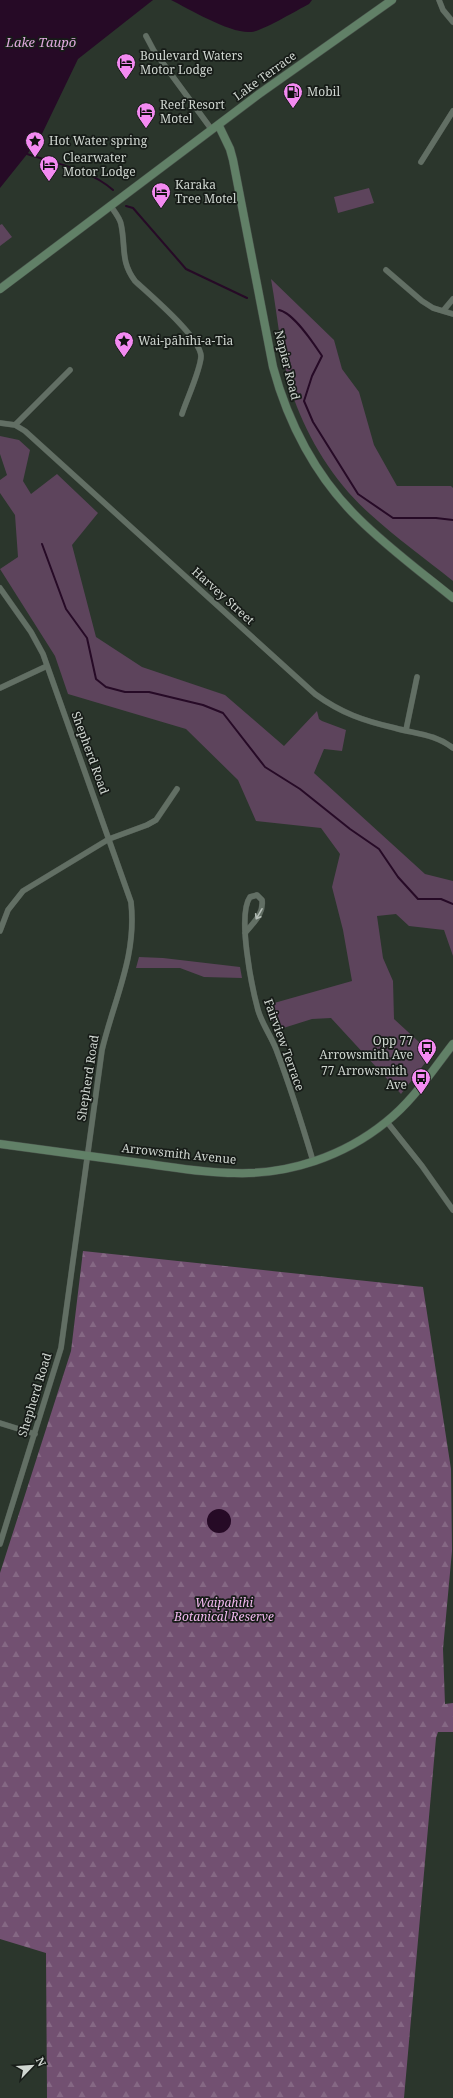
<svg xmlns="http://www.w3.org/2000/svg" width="453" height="2098" viewBox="0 0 453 2098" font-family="'Noto Serif',serif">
  <defs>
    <pattern id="forest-firs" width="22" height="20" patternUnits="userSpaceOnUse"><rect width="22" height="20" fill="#725071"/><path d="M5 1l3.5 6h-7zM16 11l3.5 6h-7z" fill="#856884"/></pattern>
  </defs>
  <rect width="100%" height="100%" fill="#2b362c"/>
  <path fill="#5d445c" d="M369,188L374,203L338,213L334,197Z
    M2,224L12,237L0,246V225Z
    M271,279L334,340L342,369L359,392L374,445L397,486H451L453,488V581C426,559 396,538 370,514C336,484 309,441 294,399C281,361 278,318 271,279Z
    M0,436L19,440L30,450L23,481L31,494L57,474L98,513L72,545L96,637L142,667L225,695L284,746L317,711L319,719L322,721L346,730L342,751L324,749L314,773L425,874L453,881V956L444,930L409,926L396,914L377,916L383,958L393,981L394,1019L432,1054L401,1094L331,1018L312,1019L277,1030L267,1005L352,981L343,930L332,887L340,854L321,828L256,821L238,780L186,729L68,694L55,656L0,569L18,557L15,515L0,493V480L7,475L0,454Z
    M139,957L163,958L240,967L242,978L204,977L180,968H136Z"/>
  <path fill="url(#forest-firs)" d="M83,1251L423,1287L451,1469L452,1551L443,1649L445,1704L453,1703V1732H438L436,1738L404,2098H47L46,1953L0,1939V1573L71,1351Z"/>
  <path fill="#260a26" d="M0,0H153L78,59L40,138L0,188Z
    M171,0H312L309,4C297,10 263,31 251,32C231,34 189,9 171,0Z
    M207 1521a12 12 0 1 1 24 0a12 12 0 1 1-24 0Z"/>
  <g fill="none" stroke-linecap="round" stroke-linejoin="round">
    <path stroke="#260a26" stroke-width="2" d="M27,154C55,163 91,170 113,190
      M126,206L133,208L186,269L247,298
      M279,310C294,313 314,344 322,356L312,376L304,401L313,422L358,494L393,518H436L453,520
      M42,544L66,609L87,638L96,679L106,687L125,692H149L203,705L223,713L265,767L300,789L350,829L379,849L398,877L418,899H441L453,904"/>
    <defs>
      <path id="street" d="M439,0L443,10L453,22
        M146,36L154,51L212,130
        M421,162L453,111
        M110,205C114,211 120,218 121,224C126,247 120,261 135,281C150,295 200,337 201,356C201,369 186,401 182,414
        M386,270L422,301L433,308L453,314
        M443,311L453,299
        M0,423L15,425L25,431L315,694C341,713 364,721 395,728C416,734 435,734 453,748
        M15,425L70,370
        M0,588L31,632L43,654L131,902C137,957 114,999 102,1050L61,1348L0,1544
        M0,688L47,666
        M406,730L417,677
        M0,931L8,910L23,891L109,839L147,825L156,820L177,789
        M245,933C253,923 264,914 262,900L257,895L250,897C237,915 252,988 258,1010C262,1024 271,1036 276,1049C290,1086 302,1124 313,1161
        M387,1122L422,1166L453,1210
        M0,1423L35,1434"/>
      <path id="secondary" d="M219,126L230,149L233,160L273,367C288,423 316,477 358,518C387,547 421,572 453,598
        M0,289L259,94L392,0
        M0,1144C47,1150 94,1157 141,1163C172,1167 203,1173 234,1173C289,1175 344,1156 386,1122C413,1101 432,1071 453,1044"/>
    </defs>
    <use href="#street" stroke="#48514a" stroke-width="6"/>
    <use href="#secondary" stroke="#48514a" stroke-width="9"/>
    <use href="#street" stroke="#626f64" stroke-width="5.5"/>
    <use href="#secondary" stroke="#618067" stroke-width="8"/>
  </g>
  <defs><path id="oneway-shaft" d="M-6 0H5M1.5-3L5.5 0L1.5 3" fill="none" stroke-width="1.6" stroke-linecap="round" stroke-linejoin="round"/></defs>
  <use stroke="#b4bdb6" href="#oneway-shaft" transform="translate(259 914) rotate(120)"/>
  <defs>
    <symbol id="hotel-pin" viewBox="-11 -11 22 30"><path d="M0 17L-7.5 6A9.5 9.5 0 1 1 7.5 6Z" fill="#f38af1" stroke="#171c18"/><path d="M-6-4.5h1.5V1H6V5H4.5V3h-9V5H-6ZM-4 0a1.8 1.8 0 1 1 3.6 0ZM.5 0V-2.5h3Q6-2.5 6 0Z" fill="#111"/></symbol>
    <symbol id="fuel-pin" viewBox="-11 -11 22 30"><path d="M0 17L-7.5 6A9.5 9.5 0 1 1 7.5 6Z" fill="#f38af1" stroke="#171c18"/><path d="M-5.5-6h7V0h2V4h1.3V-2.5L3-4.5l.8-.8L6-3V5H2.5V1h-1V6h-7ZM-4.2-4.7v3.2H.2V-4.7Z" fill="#111"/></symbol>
    <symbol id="sight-pin" viewBox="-11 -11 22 30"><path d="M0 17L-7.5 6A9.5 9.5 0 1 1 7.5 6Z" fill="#f38af1" stroke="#171c18"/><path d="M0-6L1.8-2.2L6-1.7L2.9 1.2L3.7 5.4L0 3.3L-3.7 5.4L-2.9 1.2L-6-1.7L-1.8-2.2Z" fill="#111"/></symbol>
    <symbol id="bus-pin" viewBox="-11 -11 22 30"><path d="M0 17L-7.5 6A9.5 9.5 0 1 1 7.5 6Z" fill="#f38af1" stroke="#171c18"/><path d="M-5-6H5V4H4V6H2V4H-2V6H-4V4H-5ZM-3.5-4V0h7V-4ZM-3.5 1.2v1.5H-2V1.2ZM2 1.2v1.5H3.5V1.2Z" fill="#111"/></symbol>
  </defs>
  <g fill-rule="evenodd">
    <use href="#hotel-pin" x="115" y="52" width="22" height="30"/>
    <use href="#fuel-pin" x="282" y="81" width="22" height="30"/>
    <use href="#hotel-pin" x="135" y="101" width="22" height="30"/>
    <use href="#sight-pin" x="24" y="130" width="22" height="30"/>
    <use href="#hotel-pin" x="38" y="154" width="22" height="30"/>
    <use href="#hotel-pin" x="150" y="181" width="22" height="30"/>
    <use href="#sight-pin" x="113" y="330" width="22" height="30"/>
    <use href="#bus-pin" x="416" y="1037" width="22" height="30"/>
    <use href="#bus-pin" x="410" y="1067" width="22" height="30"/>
  </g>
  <g text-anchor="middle" stroke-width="3.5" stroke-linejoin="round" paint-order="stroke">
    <g font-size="12" fill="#d0d7d1" stroke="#171c18" text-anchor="start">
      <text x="140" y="60">Boulevard Waters<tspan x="140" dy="14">Motor Lodge</tspan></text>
      <text x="307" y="96">Mobil</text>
      <text x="160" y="109">Reef Resort<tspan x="160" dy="14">Motel</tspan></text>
      <text x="49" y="145">Hot Water spring</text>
      <text x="63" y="162">Clearwater<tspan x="63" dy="14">Motor Lodge</tspan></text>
      <text x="175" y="189">Karaka<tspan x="175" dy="14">Tree Motel</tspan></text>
      <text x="138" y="345">Wai-pāhīhī-a-Tia</text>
      <text x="413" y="1045" text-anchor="end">Opp 77<tspan x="413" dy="14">Arrowsmith Ave</tspan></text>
      <text x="407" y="1075" text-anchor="end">77 Arrowsmith<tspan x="407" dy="14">Ave</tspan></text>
    </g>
    <g font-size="12" fill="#d0d7d1" stroke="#171c18">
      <text transform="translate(265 76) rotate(-36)" y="4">Lake Terrace</text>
      <text transform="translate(287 365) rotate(76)" y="4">Napier Road</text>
      <text transform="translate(223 596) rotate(42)" y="4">Harvey Street</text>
      <text transform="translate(90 753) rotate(70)" y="4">Shepherd Road</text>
      <text transform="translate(284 1045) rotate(70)" y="4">Fairview Terrace</text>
      <text transform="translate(88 1078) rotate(-81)" y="4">Shepherd Road</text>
      <text transform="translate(179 1154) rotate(6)" y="4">Arrowsmith Avenue</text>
      <text transform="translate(35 1395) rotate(-73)" y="4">Shepherd Road</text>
    </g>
    <g font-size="12" font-style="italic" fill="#f2b9ef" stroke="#171c18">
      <text x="224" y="1607">Waipahihi<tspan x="224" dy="14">Botanical Reserve</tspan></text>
    </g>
    <g font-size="13" font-style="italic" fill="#e0a9de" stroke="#171c18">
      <text x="41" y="47">Lake Taupō</text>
    </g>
  </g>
  <g transform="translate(32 2066) rotate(65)" stroke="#171c18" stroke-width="3" paint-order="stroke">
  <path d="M0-3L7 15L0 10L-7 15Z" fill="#d0d7d1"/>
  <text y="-6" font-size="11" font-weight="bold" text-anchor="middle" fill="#d0d7d1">N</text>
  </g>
</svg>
